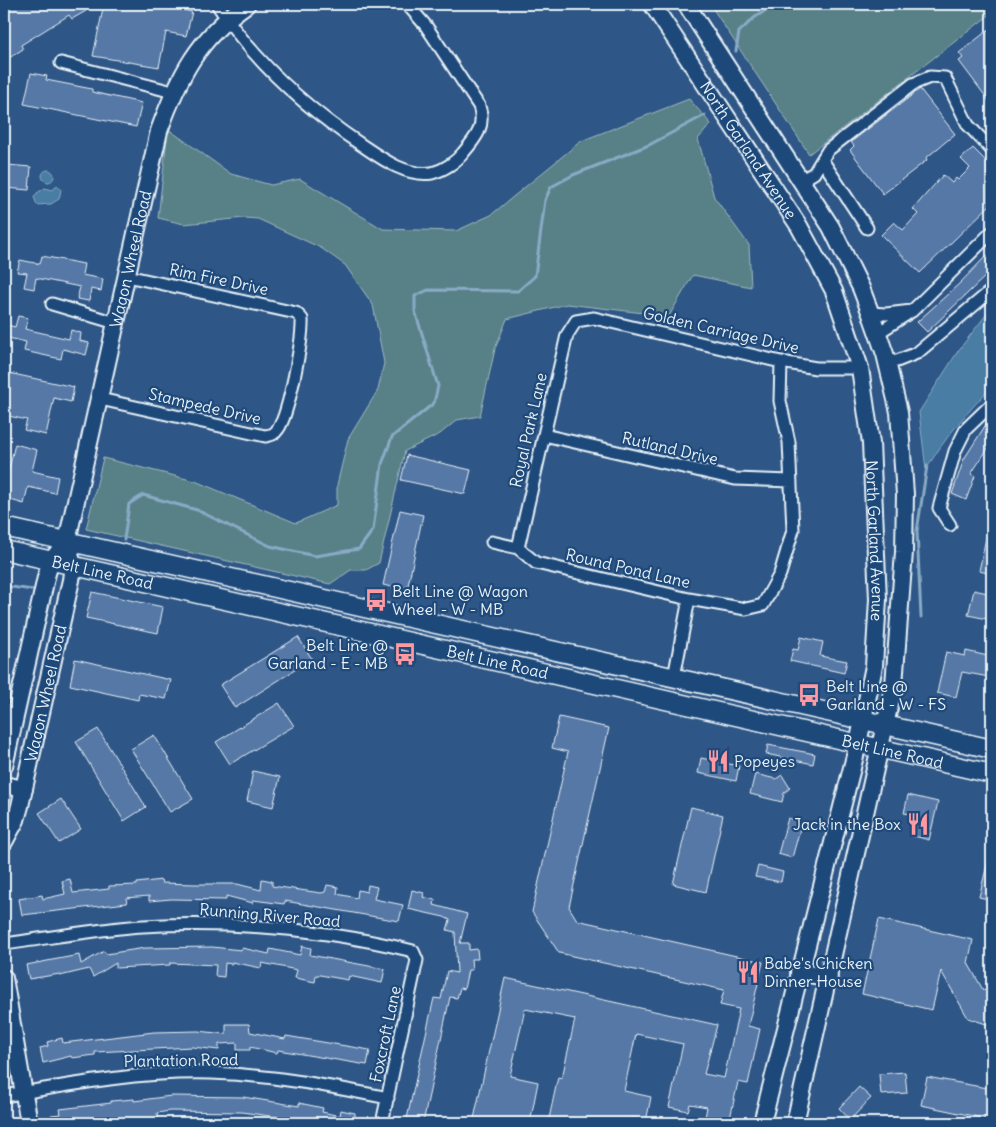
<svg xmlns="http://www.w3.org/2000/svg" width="996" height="1127" viewBox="0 0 996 1127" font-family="Delius,sans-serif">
  <rect width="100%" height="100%" fill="#2e5686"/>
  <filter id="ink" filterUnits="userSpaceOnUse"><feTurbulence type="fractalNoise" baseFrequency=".02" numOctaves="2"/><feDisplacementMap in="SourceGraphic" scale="10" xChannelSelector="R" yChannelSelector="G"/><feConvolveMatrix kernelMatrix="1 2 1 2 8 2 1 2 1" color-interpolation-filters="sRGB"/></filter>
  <g filter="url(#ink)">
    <path fill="#598187" stroke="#a0b9c0" d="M716,4H992V13L809,154L711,6Z
      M689,99L711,124L698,139L714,197L749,245L751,287L693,275L669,316L567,304L507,319L495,349L480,416L457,420L440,434L405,451L379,563L366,570H351L330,584L86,529L103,458L195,481L296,523L337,505V485L348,439L378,390L384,363L373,305L345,265L321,248L258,219L244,218L184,224L158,218L168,129L231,174L271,185L300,179L383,229L456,231L491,215L581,141Z"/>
    <path fill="#4a7da4" stroke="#89abc6" d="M42 176a6 6 0 1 1 12 0a6 6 0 1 1-12 0Z
      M57,185L61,190L59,199L51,204L37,205L34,197L37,193L45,188L53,190Z
      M992,307V386C967,413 944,438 926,470L919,412L958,351Z"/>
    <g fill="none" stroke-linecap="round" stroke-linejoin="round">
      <path stroke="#89abc6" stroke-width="3" d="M736,51L739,32L754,18L775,4
        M124,540L129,504L143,495L197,510L270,546L315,556L359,549L373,530L382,464L392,437L434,403L438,386L415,311V296L428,290L518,291L535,276L545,200L551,187L573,175L649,145L705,115
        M4,586L33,590
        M921,617L917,531L927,466"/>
    </g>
    <path fill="#5778a6" stroke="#e8f1f8" d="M4,4H81L86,11L72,19L69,15L21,45L23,49L9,58L4,50Z
      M104,4H158L192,12L186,36L166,32L159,67L93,56Z
      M992,27V105L959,61L963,58L959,53Z
      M31,73L47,76L46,80L92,89V92L142,103L136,127L24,104Z
      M920,89L955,134L926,158L927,160L883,194L850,150L854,146L851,142Z
      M973,148L992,167V203L920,273L881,235L894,222L903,230L918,214L913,209L943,175L952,183L956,178L958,180L970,168L961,159Z
      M7,165L31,167L29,190L5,188Z
      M987,255L992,261V270L927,332L917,322L960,283Z
      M42,256L84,264L82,275L103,279L101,291L91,289L89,301L77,299L80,287L36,278L34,289L24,287L27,273L17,272L20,260L40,264Z
      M18,316L28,318L25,329L69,339L71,330L81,333L80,341L89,343L86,355L63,349L61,359L24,351L26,342L4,337V324L15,327Z
      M4,372L74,387L71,402L54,398L46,435L24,430L27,420L4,415Z
      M992,415V442L971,474L975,476L966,500L952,494L964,459Z
      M15,444L37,450L32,471L58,477L55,493L28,487L24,504L4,498V489Z
      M407,455L471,470L465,494L401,480Z
      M400,510L423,515L407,590L383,585Z
      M988,528L992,529V574L979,571Z
      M974,590L992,594V620L968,615Z
      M92,592L163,607L158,633L86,618Z
      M298,637L312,659L235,708L220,685Z
      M801,637L823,642L820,656L847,661L844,673L790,661L793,649L798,650Z
      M966,651L992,657L989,677L962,672L956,697L937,693L946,652L965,656Z
      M75,659L171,680L166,699L139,694L138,700L70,685Z
      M279,703L294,726L230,764L216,742Z
      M559,717L609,728L569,907L577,920L763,962L748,1026L760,1029L748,1084L738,1082L729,1123H704L707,1107L690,1104L688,1111L669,1107L683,1044L636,1034L624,1091L651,1097L646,1122L632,1118L631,1123H548L558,1077L562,1078L575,1019L525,1009L510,1076L538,1082L530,1123H473L505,978L717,1025L704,1074L724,1078L739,1009L720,1005L724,990L559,953L532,912L568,752L552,748Z
      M98,729L146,807L124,821L76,742Z
      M154,735L193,799L170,812L131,749Z
      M768,745L815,754L813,764L766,754Z
      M701,758L739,766L736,781L698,773Z
      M253,771L280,777L273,807L247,801Z
      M755,774L776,779L782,775L790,788L784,793L782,802L750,794Z
      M908,795L938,802L929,840L910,835L915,815L904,813Z
      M61,799L81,829L59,843L39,813Z
      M691,807L723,815L706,892L673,884Z
      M788,818L802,822L792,858L778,854Z
      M989,857H992V900L979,897Z
      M758,866L783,872L781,882L755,877Z
      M70,879L73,893L109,889V886L137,885V883L161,880L162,883L195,884H237L261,890L262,879L272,881V886L321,893L325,892L327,885L338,887L337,894L357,898L358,890L367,892L368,885L377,887L374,899L403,905L399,921L285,901L284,904L253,900V903L226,896V900L171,899L149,901V896L126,898L127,903L22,915L19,899L42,895L43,899L65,894L62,881Z
      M412,890L424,893L423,897L435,900L434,905L467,914L460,943H469V950L477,949L478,959H471L472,970H468L464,989L460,988L457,998L450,997L423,1123H406L434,998L441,999L447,971L457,973L455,932L447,930L450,920L444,917L408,909Z
      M879,919L973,940L968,963L983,990L992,992V1026L968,1018L941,971L932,1010L862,994Z
      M302,946L311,948L310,955L385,969L382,983L349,976L348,980L320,975H316L315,982L295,978L297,970L262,963L261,968L232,962V964L225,963L224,977L215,976L216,965L170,963V965L116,968V963L93,977L89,969L60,976V974L29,979L26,965L79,955L81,964L104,951L106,954L145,948L212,947L241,950L242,948L269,954L270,949L300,955Z
      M226,1024H249L250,1032L285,1039L286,1036L370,1050L367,1065L278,1050L277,1053L250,1047V1050H237V1043L219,1044V1050L192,1047L95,1052V1055L72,1058L71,1056L43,1063L40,1048L48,1046L47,1042L62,1038L63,1043L154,1032L198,1031L226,1034Z
      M905,1072L907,1093L881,1095L879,1074Z
      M927,1077L992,1089V1120L921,1105Z
      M859,1087L871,1098L850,1120L839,1108Z
      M171,1096L243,1097L299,1106V1103L323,1108L322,1112L340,1116L341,1110L355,1113V1123H318L242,1112L170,1111L157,1113L158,1119L136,1123H118V1117L77,1123H52L51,1115L61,1114L60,1109L111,1103V1101L134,1099V1101Z"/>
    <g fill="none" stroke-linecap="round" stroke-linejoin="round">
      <defs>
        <path id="street" d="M217,4C254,62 306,108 363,146C382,159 407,177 432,173C444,170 456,162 463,153C476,138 486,126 479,106L426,26L407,4
          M61,63L173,92
          M822,160L867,228
          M802,180L814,173L828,150L913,84L930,77L945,78L968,125L992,150
          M52,304L116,323
          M912,311L992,232
          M870,313L886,314L912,311L878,333
          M887,361H897L917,353L992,290
          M100,399L265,436C271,435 274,435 278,429C289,414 303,339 302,319L296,313L127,276
          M544,435L735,479L791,481
          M950,525L939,508L955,451L966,429L992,404
          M492,542L518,548L536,563L689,599L746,609L763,605L780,574L793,530L789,442L780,401L781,362
          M518,548L567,335L576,321L594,318L781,362L816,368H860
          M674,677L689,599
          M4,944C50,938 96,929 143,926C234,921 324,929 413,951L417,960L382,1123
          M4,1096C72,1084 142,1071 211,1073C272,1075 329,1086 388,1098"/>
        <g id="secondary">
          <path id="s1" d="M652,4L799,226L834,291L860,368L871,443L878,599L874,666L858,744L762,1123"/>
          <path d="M686,4L831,227L861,288L872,317L885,354L899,412L905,494L904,552L894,685L795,1123"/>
          <path id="s2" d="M4,766L47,573L51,561L67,541L159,131C179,76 198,38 247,4"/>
          <path d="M4,785L24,789"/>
          <path id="s3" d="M4,842L16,820L20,806L71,580L73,566L67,541"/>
          <path d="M799,972L829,978"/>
          <path d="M4,978L29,1123"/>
        </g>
        <g id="primary">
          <path d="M4,527L992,749"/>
          <path id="s4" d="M4,550L992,774"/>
        </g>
      </defs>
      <use href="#street" stroke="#e8f1f8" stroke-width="15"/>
      <use href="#secondary" stroke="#e8f1f8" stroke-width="20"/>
      <use href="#primary" stroke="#e8f1f8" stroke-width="21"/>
      <use href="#street" stroke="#1f4a7a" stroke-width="11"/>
      <use href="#secondary" stroke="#1f4a7a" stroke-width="16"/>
      <use href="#primary" stroke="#1f4a7a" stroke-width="18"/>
    </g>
  </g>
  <defs>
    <symbol id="bus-bare" viewBox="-9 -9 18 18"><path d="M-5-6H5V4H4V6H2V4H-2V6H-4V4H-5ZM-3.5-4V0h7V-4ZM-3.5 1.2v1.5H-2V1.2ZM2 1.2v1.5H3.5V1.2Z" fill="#ff9aa2" stroke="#1f4a7a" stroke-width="2.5" paint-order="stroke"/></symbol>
    <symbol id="restaurant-bare" viewBox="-9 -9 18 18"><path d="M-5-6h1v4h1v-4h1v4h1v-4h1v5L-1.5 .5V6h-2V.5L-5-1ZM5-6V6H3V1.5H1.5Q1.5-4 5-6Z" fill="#ff9aa2" stroke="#1f4a7a" stroke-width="2.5" paint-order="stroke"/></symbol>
  </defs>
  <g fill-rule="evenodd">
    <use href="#bus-bare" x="360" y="584" width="32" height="32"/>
    <use href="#bus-bare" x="389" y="638" width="32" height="32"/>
    <use href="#bus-bare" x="793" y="679" width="32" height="32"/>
    <use href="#restaurant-bare" x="702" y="745" width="32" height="32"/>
    <use href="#restaurant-bare" x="902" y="808" width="32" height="32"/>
    <use href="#restaurant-bare" x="732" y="956" width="32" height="32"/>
  </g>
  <g text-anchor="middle" stroke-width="4.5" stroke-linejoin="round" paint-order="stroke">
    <g font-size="16" fill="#e8f1f8" stroke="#1f4a7a">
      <text dy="6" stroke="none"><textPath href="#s1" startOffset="175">North Garland Avenue</textPath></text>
      <text dy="6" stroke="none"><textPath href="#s2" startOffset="525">Wagon Wheel Road</textPath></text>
      <text transform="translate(219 279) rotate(12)" y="6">Rim Fire Drive</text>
      <text transform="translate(721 330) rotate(13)" y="6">Golden Carriage Drive</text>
      <text transform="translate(205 406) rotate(13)" y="6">Stampede Drive</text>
      <text transform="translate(528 430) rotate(-77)" y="6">Royal Park Lane</text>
      <text transform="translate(670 448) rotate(13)" y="6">Rutland Drive</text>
      <text dy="6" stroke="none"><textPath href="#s1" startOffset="595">North Garland Avenue</textPath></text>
      <text transform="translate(628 568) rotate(13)" y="6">Round Pond Lane</text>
      <text dy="6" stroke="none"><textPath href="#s4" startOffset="101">Belt Line Road</textPath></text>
      <text dy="6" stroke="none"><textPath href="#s4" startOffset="506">Belt Line Road</textPath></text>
      <text dy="6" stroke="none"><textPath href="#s3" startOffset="155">Wagon Wheel Road</textPath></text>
      <text dy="6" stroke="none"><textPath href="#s4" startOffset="911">Belt Line Road</textPath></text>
      <text transform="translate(270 915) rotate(5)" y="6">Running River Road</text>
      <text transform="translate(385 1034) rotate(-78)" y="6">Foxcroft Lane</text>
      <text transform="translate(181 1060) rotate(-1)" y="6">Plantation Road</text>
    </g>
    <g font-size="16" fill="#e8f1f8" stroke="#1f4a7a" text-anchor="start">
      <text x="392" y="597">Belt Line @ Wagon<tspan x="392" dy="18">Wheel - W - MB</tspan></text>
      <text x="388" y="651" text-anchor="end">Belt Line @<tspan x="388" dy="18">Garland - E - MB</tspan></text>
      <text x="826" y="692">Belt Line @<tspan x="826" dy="18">Garland - W - FS</tspan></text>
      <text x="734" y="767">Popeyes</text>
      <text x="901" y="830" text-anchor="end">Jack in the Box</text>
      <text x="764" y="969">Babe's Chicken<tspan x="764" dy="18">Dinner House</tspan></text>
    </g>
  </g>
  <rect width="996" height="1127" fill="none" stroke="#1f4a7a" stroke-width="20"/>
  <rect x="10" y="10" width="976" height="1107" fill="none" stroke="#e8f1f8" stroke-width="2" filter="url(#ink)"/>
</svg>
